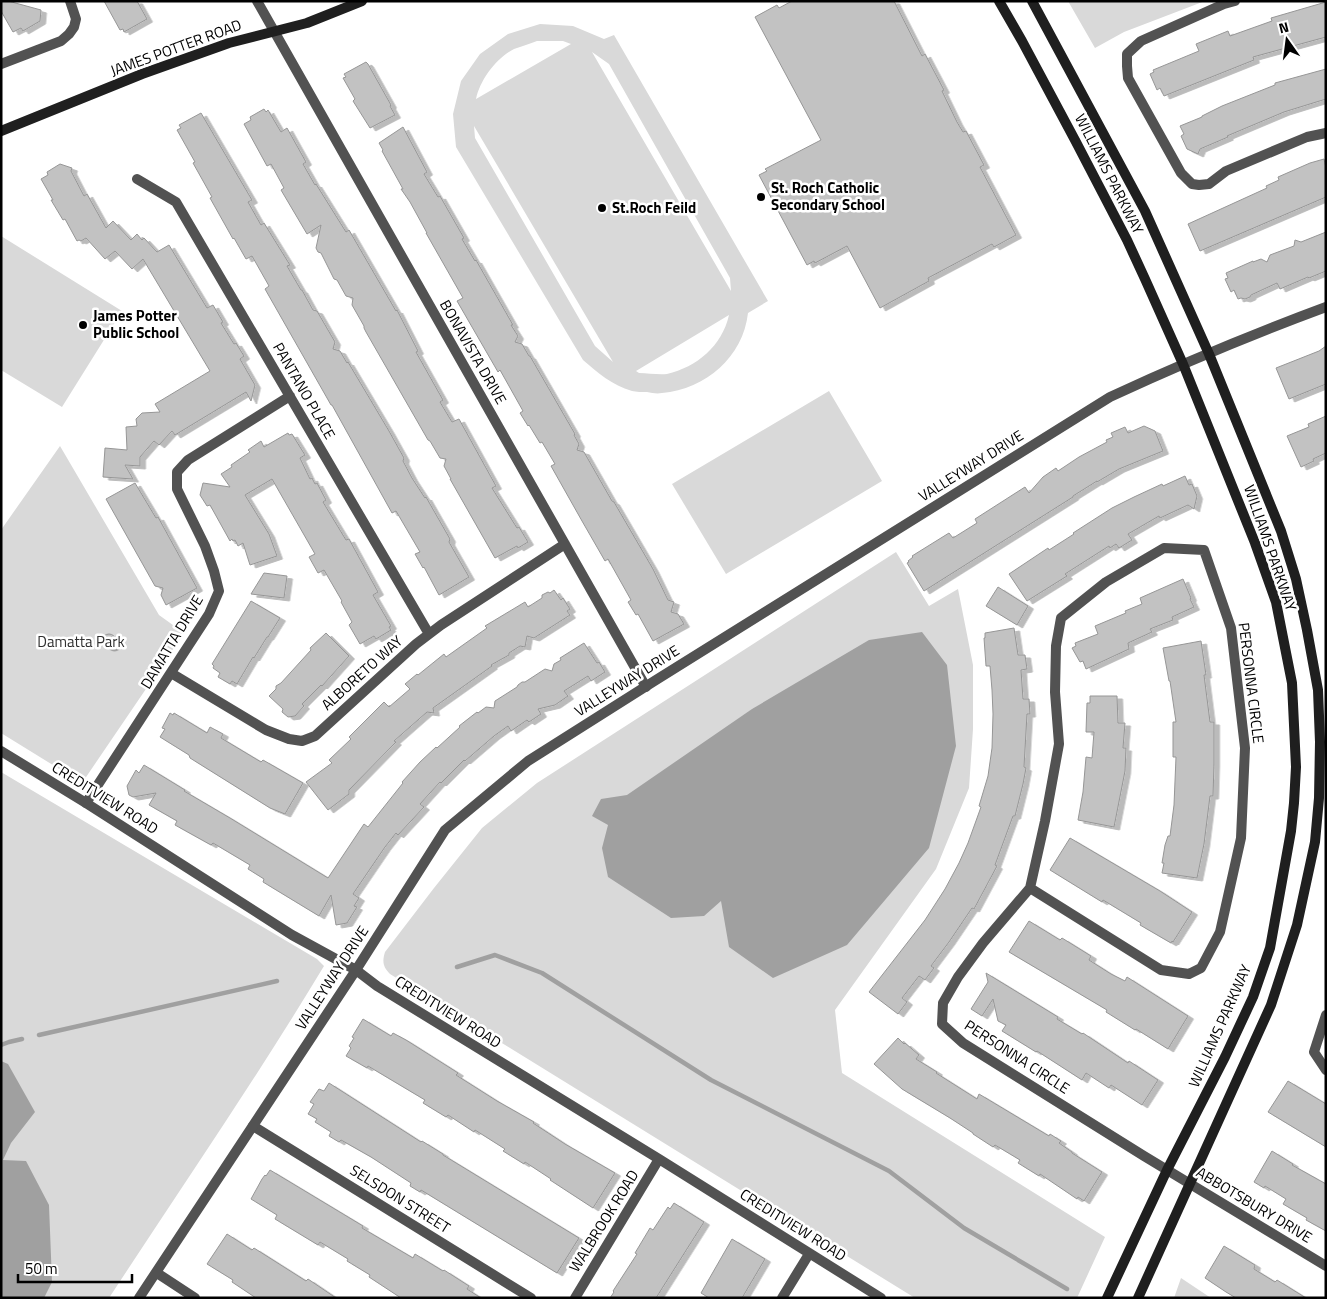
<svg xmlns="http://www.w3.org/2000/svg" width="1327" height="1299" viewBox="0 0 1327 1299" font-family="'Titillium Web',sans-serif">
  <defs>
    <filter id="shadow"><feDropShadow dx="5.5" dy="3" stdDeviation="0" flood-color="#0004"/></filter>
  </defs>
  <rect width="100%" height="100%" fill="#fff"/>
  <path fill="#d9d9d9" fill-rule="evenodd" d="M1068,1H1205L1124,32L1095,48Z
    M540,24L573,26L604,39L614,35L768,301L748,313C743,357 706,389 662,393C657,394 652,393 647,392C642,392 636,392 632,391C612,385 598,373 583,360L456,147L453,114L461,81L480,54L508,34ZM537,41H563L571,44L476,99C480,80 496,58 514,49C522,46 530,44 537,41ZM592,52L609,64L730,278L731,291ZM474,126L613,362L595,346L475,138ZM729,315C722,346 697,367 667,374C658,375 648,373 639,373L636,371Z
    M1,236L122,311L62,407L1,370Z
    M829,391L882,481L726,574L672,484Z
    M60,446L159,615L184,633L82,783L1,733V530Z
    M896,552L929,606L958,589L973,665V729L969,788L936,869L835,1010L842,1073L1105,1237L1077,1298H915L390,974C383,967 382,962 385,952L434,888L482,828L537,783Z
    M1,772L317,959L324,966C256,1079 181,1188 109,1298H1Z
    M1181,1278L1211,1298H1174Z"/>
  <path fill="#a0a0a0" d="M922,632L947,665L956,746L929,848L847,945L773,978L729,947L721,901L704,916L671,918L608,877L602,848L608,825L592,816L601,799L627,795L752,709L869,640Z
    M1,1061L8,1064L35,1112L11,1143L3,1160L26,1161L49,1205L52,1282L44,1298H1Z"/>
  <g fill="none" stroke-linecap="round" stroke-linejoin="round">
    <path stroke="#a0a0a0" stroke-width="4.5" d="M457,967L495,955L542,973L711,1080L889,1171L964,1228L1067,1289
      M39,1035L277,981
      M1,1045L9,1042L22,1039"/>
  </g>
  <path fill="#c2c2c2" stroke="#969696" filter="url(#shadow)" d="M1,1H8L41,10L40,21L23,31L21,28L13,32L1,11Z
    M104,1H137L147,19L124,32L123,29L120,30Z
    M792,1H894L922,56L925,54L944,90L942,91L957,122L963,132L966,131L984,165L980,167L1016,235L994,247L992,244L928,278L929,281L880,308L847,246L815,263L814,261L807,265L759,175L767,171L765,169L821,140L755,17L777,5L779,8Z
    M1326,2V37L1253,57L1254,60L1164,96L1160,88L1157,90L1150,74L1154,72L1153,70L1199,51L1196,44L1228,31L1230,36L1272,21L1271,18Z
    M366,62L368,64L391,105L390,106L395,115L370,128L353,101L355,99L343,78L346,77L344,74Z
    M1326,69V99L1284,112L1227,136L1228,137L1200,149L1198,154L1187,149L1181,136L1184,134L1180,126L1202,117V116L1222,106L1275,85V83Z
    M264,109L266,112L268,110L281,132L287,128L306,162L303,164L315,185L316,184L346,232L349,230L396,311L397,310L418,351L416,352L443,400L440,402L452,422L459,419L496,486L492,488L517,528L519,527L528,542L518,548L517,546L495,558L450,479H451L444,466L446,459L440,458L430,441L428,440L366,332L364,328V326L352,305L353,298L346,296L337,280L334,279L321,253L318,252L316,248L321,225L307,234L281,190L284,188L271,164L267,166L244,124L251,120L250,117Z
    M201,113L252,200L248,202L261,225L264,223L290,265L287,266L301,290H302L313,310L317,311L335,342L333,349L340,351L347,363L348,362L389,431L404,458L403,461L412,478L425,498L426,497L450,539L449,542L469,577L439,595L424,567L423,568L415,554L420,552L396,511L392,513L332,405H331L265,289L269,286L252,256L246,259L234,238L233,239L210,198L212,197L193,163L195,162L177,130L181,128L179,125Z
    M403,127L427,172L424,174L438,197L440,196L464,238L462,239L475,261L476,260L513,325H511L518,336L515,342L522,344L529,356H530L575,434L574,435L579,444L577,450L584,452L612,501L614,502L653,569L668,600L674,602L671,612L678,614L684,624L653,641L638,614L636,615L628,602L631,600L608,559L605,561L582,521L551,466L555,464L542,442L540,443L529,425L528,426L520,413L523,411L500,370L498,372L457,301L463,298L426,233H427L410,202L401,189H403L382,151L383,150L379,143Z
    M1324,159L1326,168V197L1200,251L1188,224L1267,188L1266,186L1279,180L1278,177L1310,163Z
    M60,164L72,168L71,171L84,196L87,194L106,228L113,221L131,240L137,234L142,240L144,238L157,252L169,245L207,308L213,305L223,322L221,323L234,344L236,343L244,356L240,359L255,385L251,401L246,392L175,435L172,431L159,445L154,441L140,457V466L125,465L133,479L103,477L105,448L127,450L126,427L137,426L136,419L142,413L160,412L155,404L210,371L143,259L132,269L115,251L105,259L86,238L81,241L79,240L77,241L65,219L63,220L51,200H53L41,179L48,175L47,172Z
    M1326,232V271L1309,278L1308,277L1280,289L1277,283L1251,295L1250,297L1245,299L1241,298L1238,299L1234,290L1231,292L1225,279L1228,278L1226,273L1253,261V262L1261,259L1267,262L1270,255L1294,246L1295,240L1301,242Z
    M1326,346V384L1289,399L1276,368L1319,351Z
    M1326,416V453L1313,459L1314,461L1301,467L1287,436L1309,427L1308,424Z
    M1144,426L1155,431L1163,451L1119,469L1097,482V481L1073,496V497L924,591L907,563L909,562L908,561L913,557L912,556L949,533L953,538L977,523L975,519L1025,487L1029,493L1043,477L1056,468L1058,471L1079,457L1107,442L1106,440L1113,437L1111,433L1125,427L1128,433Z
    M288,433L289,435L292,434L305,455L300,458L310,479L312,478L315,484L317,483L326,500L323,502L346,540L349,539L378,592L373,595L391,626L389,627L391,630L376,639L374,636L360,644L349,625L352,622L341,602L342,601L324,570L318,573L309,557L315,554L272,479L245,495L269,534L277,556L250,565L243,543L238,546L235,540L233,541L232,539L230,541L210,505L207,506L200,495L203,483L230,487L221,474L232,467L231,465L250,452L248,450L261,441L264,447Z
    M1185,476L1189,485L1192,484L1197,496L1194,509L1188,505L1160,518L1159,516L1128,534L1132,540L1119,548L1116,544L1110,548L1109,546L1065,574L1067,576L1027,601L1009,574L1048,548L1049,550L1074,534L1073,533L1112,508L1134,497L1162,484L1163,486Z
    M135,483L156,518L158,517L197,588L166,605L161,595L163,588L155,586L106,499Z
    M264,573L287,576L284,598L251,594Z
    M1183,579L1191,598L1190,599L1194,607L1172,617L1173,620L1150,629L1152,632L1128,643L1129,649L1086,669L1083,661L1080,662L1072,648L1076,646L1075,643L1098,634L1095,626L1126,613L1125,611L1142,604L1140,598Z
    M998,587L1028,606L1017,625L986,606Z
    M554,590L561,600L563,598L570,609L567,611L570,615L534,638L527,636L525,647L520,646L509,653V655L491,665L492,666L433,708L434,713L427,712L394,741L396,742L349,790V794L328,810L306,782L332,763L329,760L351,739L349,737L384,702L389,707L410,689L405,684L417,674L418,675L444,654L446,657L487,628L485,626L525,602L528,607L542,598V595L548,592L550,593Z
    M251,601L280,618L268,637H267L254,658L253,657L237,684L232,681L230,684L218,677L220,673L213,668L214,666L212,664Z
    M1014,628L1018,655H1025L1027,669L1021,670L1023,699H1029L1030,714H1027L1024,767L1026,768L1023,784L1015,816H1013L995,865L997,866L974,909L972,908L949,942L931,966L934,968L925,980L919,976L902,998L907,1002L898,1014L869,992L925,920L945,889L959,863L968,843L981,807L979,806L988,776L992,748L993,714L992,690L990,666H986L984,638H985V633Z
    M326,633L349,656L322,686L321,685L302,704L304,706L295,716L288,717L282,712L283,709L269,696L276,689V686L281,683L311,650L310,648Z
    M102 641a7 7 0 1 1 14 0a7 7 0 1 1-14 0Z
    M1201,641L1206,675H1204L1210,722H1214V764L1213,796H1210L1204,844L1197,878L1162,873L1164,863H1162L1165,845L1168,836H1170L1174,805L1176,757H1173V722H1176L1170,681H1169L1163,648Z
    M584,643L597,663L599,662L605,672L591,681L588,676L564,691L568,696L555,705L538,709L541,714L529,722L527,720L511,731L508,726L494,736L465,761L464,760L441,783L440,782L420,804L424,807L398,835L396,833L385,847L353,894L359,898L354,906L357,907L347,923L336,925L331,895L319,916L263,882L264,879L248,869L250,865L213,843L211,845L175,825L177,821L149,805L156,793L133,797L129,795L127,786L136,770L139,773L144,765L185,790L184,791L230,818L328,878L364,824L368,827L403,783L402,782L420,762L436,747L437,748L460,727L459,726L477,712L478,713L486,707L494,708L495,701L517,687L518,685L522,682H525L545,669L552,671L554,664L561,660L560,658Z
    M1090,696H1117L1118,723H1125L1123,748H1126L1125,771L1114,827L1078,820L1083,792L1086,757L1092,758L1094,732H1086L1087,703H1090Z
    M170,713L173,715L174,713L207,733L210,727L223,734L221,738L261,762L263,760L303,783L285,814L270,808L190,758L189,755L160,737L165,729L162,728Z
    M1070,838L1160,891L1192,912L1173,942L1172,941L1171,943L1140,925L1141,923L1103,900L1102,902L1050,870Z
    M1029,921L1060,940L1062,938L1091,956L1089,960L1111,974L1125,981L1127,977L1188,1016L1168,1049L1136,1029L1135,1030L1106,1012L1107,1010L1009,952Z
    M986,973L1058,1017L1057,1019L1082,1034L1083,1033L1128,1063L1129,1061L1158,1080L1142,1105L1111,1085L1109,1088L1086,1073L1082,1080L1037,1051L1036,1052L1002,1031L1006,1025L998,1021L993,999L982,1016L971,1009L988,982Z
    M363,1019L391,1036L393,1033L406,1040L455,1071L458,1073L456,1075L497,1101L534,1122L533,1123L565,1144L615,1173L593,1208L550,1180L551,1179L525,1162L524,1164L503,1151L505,1149L475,1130L474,1132L448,1115L446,1117L423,1103L425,1100L368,1066L367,1068L346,1056L351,1048L349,1046L354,1038L352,1037Z
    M898,1038L904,1044L905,1043L919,1055L916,1059L937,1072L936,1073L977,1099L979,1094L1049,1136L1050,1134L1061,1141L1059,1143L1072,1152V1153L1102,1172L1084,1201L1078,1197L1077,1199L1040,1174L1039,1176L1018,1163L1020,1160L995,1145L993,1147L973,1134V1133L950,1118L902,1089L874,1064Z
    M1288,1081L1326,1104V1147L1268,1112Z
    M329,1083L421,1142L422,1141L443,1154V1155L579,1238L557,1273L421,1190L420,1192L410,1186L411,1183L371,1157L341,1140L339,1142L329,1136L331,1132L315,1122L317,1119L308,1114L314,1104L310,1102L319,1089L324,1091Z
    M1272,1151L1293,1164L1292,1165L1326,1184V1231L1306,1220L1307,1218L1283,1204L1286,1199L1265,1186L1264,1188L1254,1182Z
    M270,1170L363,1226L362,1228L413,1258L415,1254L443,1271L444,1270L469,1286L467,1289L481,1298H401L369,1277L370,1275L347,1261L348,1259L320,1242L318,1245L275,1219L277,1215L251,1199L262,1179L265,1175L266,1176Z
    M674,1203L704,1222L656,1298H610L614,1292L613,1291L637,1254L635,1253L650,1228L653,1230L668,1207L670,1209Z
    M227,1234L252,1250L254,1248L306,1281L308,1279L336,1298H256L232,1282L233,1280L207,1264Z
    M732,1239L765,1259L742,1298H709L701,1293Z
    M1224,1246L1255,1265L1254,1269L1275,1282L1277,1280L1306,1298H1236L1226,1292L1205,1278Z"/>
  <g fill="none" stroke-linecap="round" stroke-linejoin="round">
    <path stroke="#525252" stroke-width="10" d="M257,1L646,687
      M1235,1L1224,4L1141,41L1127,54V66L1128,78L1181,173L1192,184L1199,185L1209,184L1226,171L1307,137L1326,133
      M1,64L61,41L69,34L74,27L76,19L70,1
      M137,179L176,202L429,634
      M171,673L266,730L289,739L302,741L315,736L416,644L441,625L565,544
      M86,803L209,614L219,591L214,571L205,546L177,489V472L188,460L290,396
      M1030,888L1161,970L1189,974L1201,968L1220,932L1241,838L1245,748L1231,628L1204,550L1164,548L1106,582L1061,618L1056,646L1055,692L1059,744L1045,821L1030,888L983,943L958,977L943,1003L942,1024L963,1043L1144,1156L1326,1266
      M356,970L377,986L659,1159L881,1298
      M1326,1015L1314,1052L1326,1070
      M253,1126L531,1298
      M157,1273L195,1298
      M575,1298L659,1159
      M782,1298L809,1254"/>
    <path stroke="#525252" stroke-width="10" d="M1,751L86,803L292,935L356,970
      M139,1298L356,970L445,830L528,761L656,680L1110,397C1181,364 1253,334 1326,307"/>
    <path stroke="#1f1f1f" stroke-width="10" d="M999,1L1022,41L1076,142L1127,240L1145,279L1183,364L1255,543L1276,602L1292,683L1296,767L1294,803L1291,831L1270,948L1253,997L1225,1057L1167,1170L1107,1298
      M1032,1L1145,211L1209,354L1281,531L1296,579L1307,630L1318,690L1320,742L1319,798L1315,842L1297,925L1271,1005L1138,1298
      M1,131L142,74L229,43L307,23L362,1"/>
  </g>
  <g fill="#000" stroke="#fff" stroke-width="2">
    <circle cx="761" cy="197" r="5"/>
    <circle cx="602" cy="208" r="5"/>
    <circle cx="83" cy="325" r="5"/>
  </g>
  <g text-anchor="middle" stroke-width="5" stroke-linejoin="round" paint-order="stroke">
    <g font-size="15" fill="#000" stroke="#fff">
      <text transform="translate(176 48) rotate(-20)" y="5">JAMES POTTER ROAD</text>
      <text transform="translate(1109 174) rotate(63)" y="5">WILLIAMS PARKWAY</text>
      <text transform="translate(473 352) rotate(60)" y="5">BONAVISTA DRIVE</text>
      <text transform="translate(304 391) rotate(60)" y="5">PANTANO PLACE</text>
      <text transform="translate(971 466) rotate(-32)" y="5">VALLEYWAY DRIVE</text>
      <text transform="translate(1270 548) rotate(71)" y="5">WILLIAMS PARKWAY</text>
      <text transform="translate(172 642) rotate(-59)" y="5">DAMATTA DRIVE</text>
      <text transform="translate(362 673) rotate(-42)" y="5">ALBORETO WAY</text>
      <text transform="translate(627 681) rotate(-32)" y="5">VALLEYWAY DRIVE</text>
      <text transform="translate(1251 683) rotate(83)" y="5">PERSONNA CIRCLE</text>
      <text transform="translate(105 798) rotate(32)" y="5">CREDITVIEW ROAD</text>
      <text transform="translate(332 978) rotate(-57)" y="5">VALLEYWAY DRIVE</text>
      <text transform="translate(448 1012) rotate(32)" y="5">CREDITVIEW ROAD</text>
      <text transform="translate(1220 1026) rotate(-66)" y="5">WILLIAMS PARKWAY</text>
      <text transform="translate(1017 1057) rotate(33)" y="5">PERSONNA CIRCLE</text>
      <text transform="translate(400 1199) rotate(32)" y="5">SELSDON STREET</text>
      <text transform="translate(1254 1205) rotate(31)" y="5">ABBOTSBURY DRIVE</text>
      <text transform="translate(604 1221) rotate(-58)" y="5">WALBROOK ROAD</text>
      <text transform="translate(793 1225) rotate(32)" y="5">CREDITVIEW ROAD</text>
    </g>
    <g font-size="15" font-weight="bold" fill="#000" stroke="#fff" text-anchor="start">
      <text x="771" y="193">St. Roch Catholic<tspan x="771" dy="17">Secondary School</tspan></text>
      <text x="612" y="213">St.Roch Feild</text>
      <text x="93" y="321">James Potter<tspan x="93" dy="17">Public School</tspan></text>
    </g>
    <g font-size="15" fill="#303030" stroke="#fff">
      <text x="81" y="647">Damatta Park</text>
    </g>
  </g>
  <rect width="1327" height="1299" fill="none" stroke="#000000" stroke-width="5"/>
  <g transform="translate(1287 40) rotate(346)" stroke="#ffffff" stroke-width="4" paint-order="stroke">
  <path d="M0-4L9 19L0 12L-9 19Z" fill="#000000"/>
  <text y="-8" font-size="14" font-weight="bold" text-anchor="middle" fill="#000000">N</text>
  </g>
  <path d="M18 1274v8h114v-8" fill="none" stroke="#000000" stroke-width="2.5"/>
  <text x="25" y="1274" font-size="15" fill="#000000" stroke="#ffffff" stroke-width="4" paint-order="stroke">50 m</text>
</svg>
